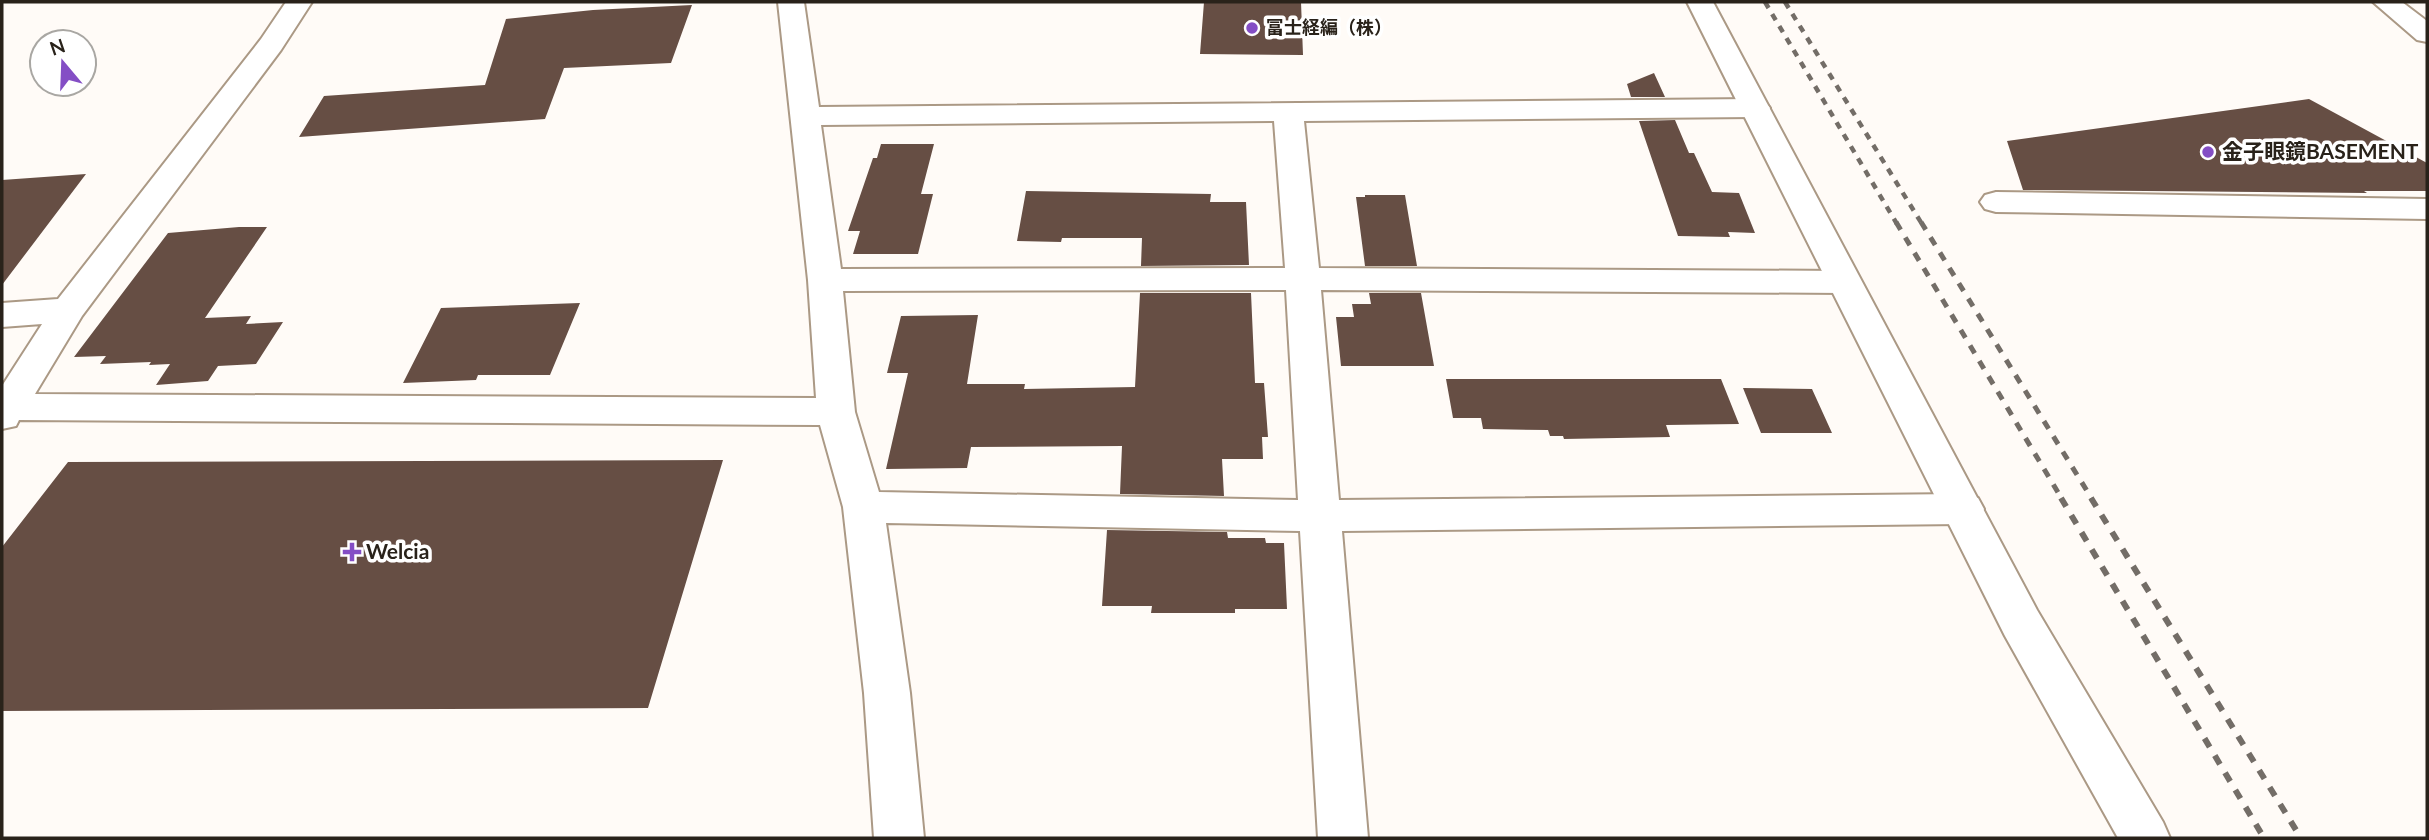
<svg xmlns="http://www.w3.org/2000/svg" width="2429" height="840" viewBox="0 0 2429 840" font-family="Lato,'Noto Sans JP',sans-serif">
  <rect width="100%" height="100%" fill="#fffbf7"/>
  <path fill="#664e44" d="M1204,2H1301L1303,55L1200,54Z
    M692,5L671,63L564,68L545,119L299,137L324,96L485,85L506,19L593,10Z
    M1654,73L1665,97H1631L1627,84Z
    M2309,99L2427,163V191H2364L2367,193L2023,190L2007,141Z
    M1675,120L1689,153H1694L1712,192L1739,193L1755,233L1728,232L1730,237L1678,236L1639,121Z
    M881,144H934L921,194H933L918,254H853L860,231H848L873,158H877Z
    M86,174L2,285V180Z
    M1026,191L1211,194L1210,202H1246L1249,265L1141,266L1142,238H1062L1061,242L1017,241Z
    M1365,195H1405L1417,266H1365L1356,197H1365Z
    M239,227H267L205,318L251,316L246,324L283,322L256,364L218,366L208,381L156,385L170,364L149,365L151,362L100,364L106,356L74,357L168,233Z
    M1140,293H1251L1255,383H1264L1268,437H1262L1263,459H1222L1224,496L1120,494L1122,446L971,447L967,468L886,469L908,373H887L901,316L978,315L967,384H1025L1024,389L1135,387Z
    M1369,293H1421L1434,366H1341L1336,317H1354L1352,304H1371Z
    M580,303L550,375H478L476,380L403,383L441,308Z
    M1446,379H1721L1739,424L1666,425L1670,437L1564,439L1563,436H1550L1548,430L1483,429L1481,418H1453Z
    M1743,388L1812,389L1832,433H1761Z
    M723,460L648,708L2,711V547L68,462Z
    M1107,530L1227,532L1228,538H1265L1266,543H1284L1287,609H1235V613H1151L1152,606H1102Z"/>
  <g fill="none" stroke-linecap="round" stroke-linejoin="round">
    <defs>
      <path id="street" d="M286,2H312L281,50L82,316L35,394L816,398L808,280L778,2H804L819,107L1755,99L1765,102L1770,108L1765,114L1755,117L1304,121L1319,268L1844,271L1856,274L1861,282L1856,290L1844,293L1321,290L1339,500L1963,494L1978,498L1984,509L1978,520L1963,524L1342,531L1368,838H1318L1300,531L886,523L910,693L924,838H874L864,693L843,507L820,425L19,420L16,426L2,429V386L42,324L2,327V303L58,299L261,39ZM1274,121L1285,268L841,269L821,125ZM1286,290L1298,500L879,492L855,412L843,291Z
        M1996,192L2427,199V219L1996,212L1985,209L1980,202L1985,195Z"/>
      <path id="secondary" d="M1687,2H1713L2037,610L2163,822L2170,838H2118L2005,636Z
        M2373,2H2402L2427,21V42L2417,40Z"/>
    </defs>
    <use href="#street" stroke="#ab9985" stroke-width="4"/>
    <use href="#secondary" stroke="#ab9985" stroke-width="4"/>
    <use href="#street" fill="#fff" fill-rule="evenodd"/>
    <use href="#secondary" fill="#fff" fill-rule="evenodd"/>
    <path stroke="#736d67" stroke-width="4.5" stroke-dasharray="7 7" stroke-linecap="butt" d="M1765,2L1897,224
      M1785,2L1922,224"/>
    <path stroke="#736d67" stroke-width="5" stroke-dasharray="9 9" stroke-linecap="butt" d="M1896,222L2062,499
      M1921,222L2092,499"/>
    <path stroke="#736d67" stroke-width="6" stroke-dasharray="10 10" stroke-linecap="butt" d="M2061,498L2264,838
      M2091,498L2301,838"/>
  </g>
  <g fill="#844ec5" stroke="#fff" stroke-width="2.5">
    <circle cx="1252" cy="28" r="7"/>
    <circle cx="2208" cy="152" r="7"/>
    <path d="M348.5 541.5h7v7h7v7h-7v7h-7v-7h-7v-7h7z"/>
  </g>
  <g text-anchor="middle" stroke-width="7" stroke-linejoin="round" paint-order="stroke">
    <g font-size="18" font-weight="bold" fill="#29221a" stroke="#fff" text-anchor="start">
      <text x="1266" y="34">冨士経編（株）</text>
    </g>
    <g font-size="21" font-weight="bold" fill="#29221a" stroke="#fff" text-anchor="start">
      <text x="2222" y="159">金子眼鏡BASEMENT</text>
      <text x="366" y="559">Welcia</text>
    </g>
  </g>
  <rect width="2429" height="840" fill="none" stroke="#29221a" stroke-width="7"/>
  <g transform="translate(63 63) rotate(341)"><circle r="33" fill="#ffffff" stroke="#a9a7a3" stroke-width="2"/>
  <path d="M0-5L12 26L0 18L-12 26Z" fill="#844ec5"/>
  <text y="-10" font-size="19" font-weight="bold" text-anchor="middle" fill="#29221a">N</text>
  </g>
</svg>
